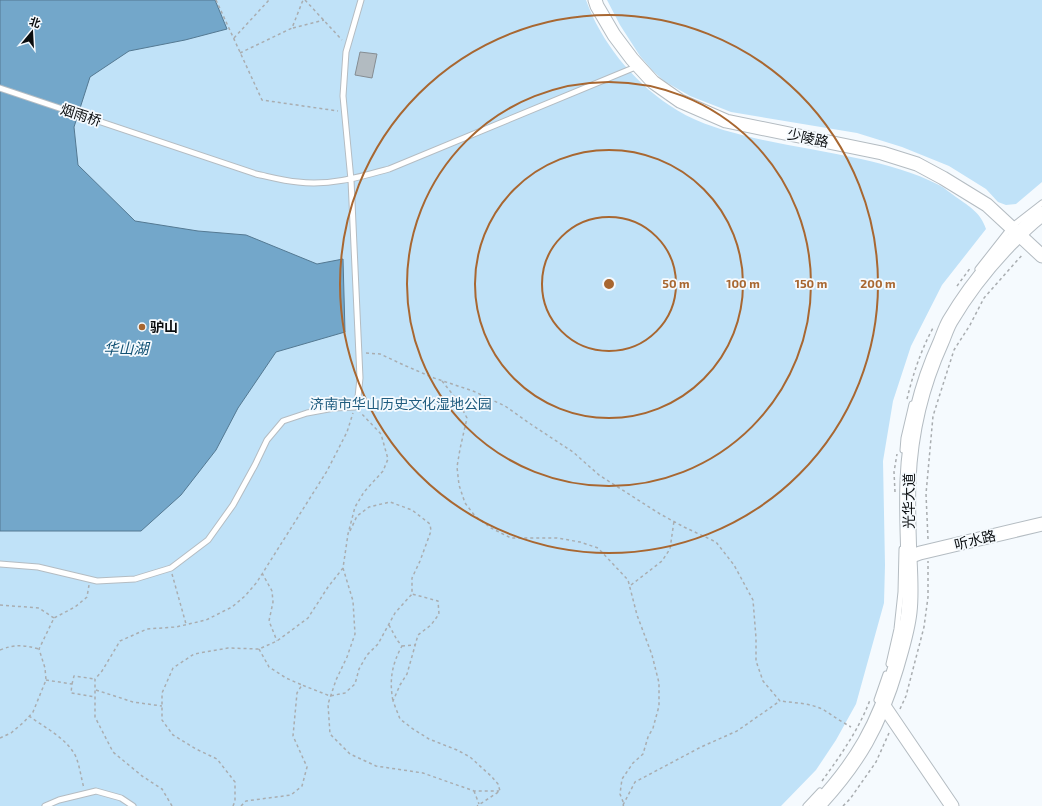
<svg xmlns="http://www.w3.org/2000/svg" width="1042" height="806" viewBox="0 0 1042 806" font-family="'Exo 2','Noto Sans SC',sans-serif">
  <rect width="100%" height="100%" fill="#f5fafe"/>
  <path fill="#c0e2f8" d="M0,0H586C601,42 632,80 669,105C690,120 718,129 742,135C781,145 822,150 861,159C887,165 914,172 939,185C945,188 950,193 956,197C970,207 980,212 986,229L942,285L911,346L893,401L883,461L885,565L884,603L856,704L836,740L816,770L781,806H0Z
    M607,0H1042V182L1016,204L1006,205L998,202L986,189L949,166L902,147L857,133L731,112L690,96L664,81L653,71L640,56L620,25Z"/>
  <path fill="#73a7ca" stroke="#547992" d="M0,0H215L227,29L185,40L129,51L90,77L74,127L78,165L135,221L198,231L246,235L317,264L343,259L345,332L276,352L238,408L216,450L181,495L141,531H0Z"/>
  <path fill="#b2bbc1" stroke="#858d93" d="M360,52L377,54L372,78L355,75Z"/>
  <g fill="none" stroke-linecap="round" stroke-linejoin="round">
    <defs>
      <path id="service" d="M0,88L256,174C270,177 284,181 298,182C330,186 360,177 389,169L638,66
        M978,269L1011,227L1042,203
        M903,450L904,438L912,404
        M0,564L38,567L97,581L135,579L171,568L208,540L233,505L255,465L267,440L283,421L307,413L334,408L355,407L358,397L360,378L351,180L343,96L346,52L361,0
        M889,664L897,629L901,592L902,549
        M877,700L886,674
        M45,806L59,800L96,791L121,798L133,806
        M806,806L820,791"/>
      <path id="tertiary" d="M595,0L597,6L614,35L632,59L653,82L680,101L726,121L882,153L917,164L943,178L987,205L1042,256
        M909,557L920,553L1042,524
        M884,706L952,806"/>
      <path id="secondary" d="M817,806C858,762 879,725 896,667C901,649 907,631 909,612C911,595 910,577 909,559C908,533 907,506 908,480C910,432 921,386 941,342C944,335 946,328 950,321C966,294 986,268 1008,245C1019,234 1030,222 1042,214"/>
    </defs>
    <use href="#service" stroke="#b4bcc2" stroke-width="7"/>
    <use href="#tertiary" stroke="#b4bcc2" stroke-width="15"/>
    <use href="#secondary" stroke="#b4bcc2" stroke-width="17"/>
    <path stroke="#a9adb0" stroke-width="1.5" stroke-dasharray="3 3" stroke-linecap="butt" d="M216,0L262,100L338,111
      M305,0L342,40
      M293,28L324,20
      M234,38L269,0
      M240,53L292,28L303,0
      M957,286L971,267
      M366,353L380,354L406,366L434,378L473,391L505,406L532,425L573,452L599,475L660,514L684,527L716,542L734,565L753,600L756,638V661L763,681L780,701C795,703 811,703 824,710C833,716 842,722 851,727
      M442,381L458,401L467,418L460,449L457,467L459,485L465,503L475,516L491,528L511,538H557L580,542L598,548L628,580L637,615L652,655L659,683V706L653,728L648,737L643,754L633,763L622,779L620,794L624,804L623,806
      M907,399C913,374 921,350 933,328
      M895,492L894,472L897,454
      M350,531L357,516L369,507L390,502L412,510L430,524L431,531L420,561L412,578V594L438,601L439,614L431,625L418,635L407,674L400,685L393,701L400,719L413,729L429,739L457,750L470,757L491,776L498,784L500,791L477,806
      M928,539L926,494L933,416L954,350L970,325L984,298L1023,254
      M343,568L353,601L355,634L347,657L336,680L328,704L330,734L350,754L376,766L423,773L474,791H499
      M262,573L272,591L273,602L269,621L277,641
      M172,574L186,624
      M631,585L662,561L670,549L674,521
      M0,605L39,608L54,618
      M389,625L397,640L402,646C392,664 389,680 393,701
      M402,646L415,645
      M259,649L269,667L286,678L302,685
      M0,650C15,644 24,645 39,649
      M46,680L72,684L71,693L95,697
      M72,684L74,676L95,679
      M96,690L133,702L162,706
      M900,709L906,696L924,627L928,597V561
      M29,716C45,728 67,738 76,757C80,767 81,778 84,788
      M0,738L11,733L24,722L33,712L46,680L45,668L39,649L54,618L75,607L87,597L89,585
      M822,781C841,755 859,729 870,700
      M474,791L479,804
      M623,805L635,782L701,747L737,731L780,701
      M172,806L162,789L142,776L113,752L95,717V679L102,671L120,641L147,629L176,627L206,620L232,607L245,596L257,582L327,471L347,432L353,413
      M233,806L235,801V782L217,759L196,749L173,735L162,720V693L173,668L194,654L228,648L259,649L277,641L308,618L328,587L343,568L348,534L355,507L364,492L383,471L388,459L381,434L360,412
      M241,806L246,801L291,795L302,786L307,767L293,736L297,693L302,685L330,696L345,693L355,684L359,669L367,655L378,644L395,613L412,594
      M843,806L850,799L876,762L889,733"/>
    <use href="#service" stroke="#fff" stroke-width="5"/>
    <use href="#tertiary" stroke="#fff" stroke-width="13"/>
    <use href="#secondary" stroke="#fff" stroke-width="15"/>
  </g>
  <g fill="none" stroke="#a86731" stroke-width="2">
    <circle cx="609" cy="284" r="67"/>
    <circle cx="609" cy="284" r="134"/>
    <circle cx="609" cy="284" r="202"/>
    <circle cx="609" cy="284" r="269"/>
  </g>
  <circle fill="#a86731" stroke="#f5fafe" stroke-width="1.5" cx="142" cy="327" r="4"/>
  <g text-anchor="middle" stroke-width="3.5" stroke-linejoin="round" paint-order="stroke">
    <g font-size="14" fill="#0a0d0f" stroke="#f5fafe">
      <text transform="translate(81 115) rotate(18)" y="5">烟雨桥</text>
      <text transform="translate(808 138) rotate(12)" y="5">少陵路</text>
      <text transform="translate(909 501) rotate(-90)" y="5">光华大道</text>
      <text transform="translate(975 540) rotate(-14)" y="5">听水路</text>
    </g>
    <g font-size="14" font-weight="bold" fill="#0a0d0f" stroke="#f5fafe" text-anchor="start">
      <text x="150" y="332">驴山</text>
    </g>
    <g font-size="14" fill="#1f5c7f" stroke="#f5fafe">
      <text x="401" y="409">济南市华山历史文化湿地公园</text>
    </g>
    <g font-size="15" font-style="italic" fill="#125275" stroke="#f5fafe">
      <text x="126" y="354">华山湖</text>
    </g>
  </g>
  <circle cx="609" cy="284" r="6" fill="#a86731" stroke="#f5fafe" stroke-width="2"/>
  <g font-size="12" text-anchor="middle" font-weight="bold" fill="#a86731" stroke="#f5fafe" stroke-width="3.5" stroke-linejoin="round" paint-order="stroke">
    <text x="676" y="288">50 m</text>
    <text x="743" y="288">100 m</text>
    <text x="811" y="288">150 m</text>
    <text x="878" y="288">200 m</text>
  </g>
  <g transform="translate(32 32) rotate(18)" stroke="#f5fafe" stroke-width="3" paint-order="stroke">
  <path d="M0-3L7 15L0 10L-7 15Z" fill="#0a0d0f"/>
  <text y="-6" font-size="11" font-weight="bold" text-anchor="middle" fill="#0a0d0f">北</text>
  </g>
</svg>
